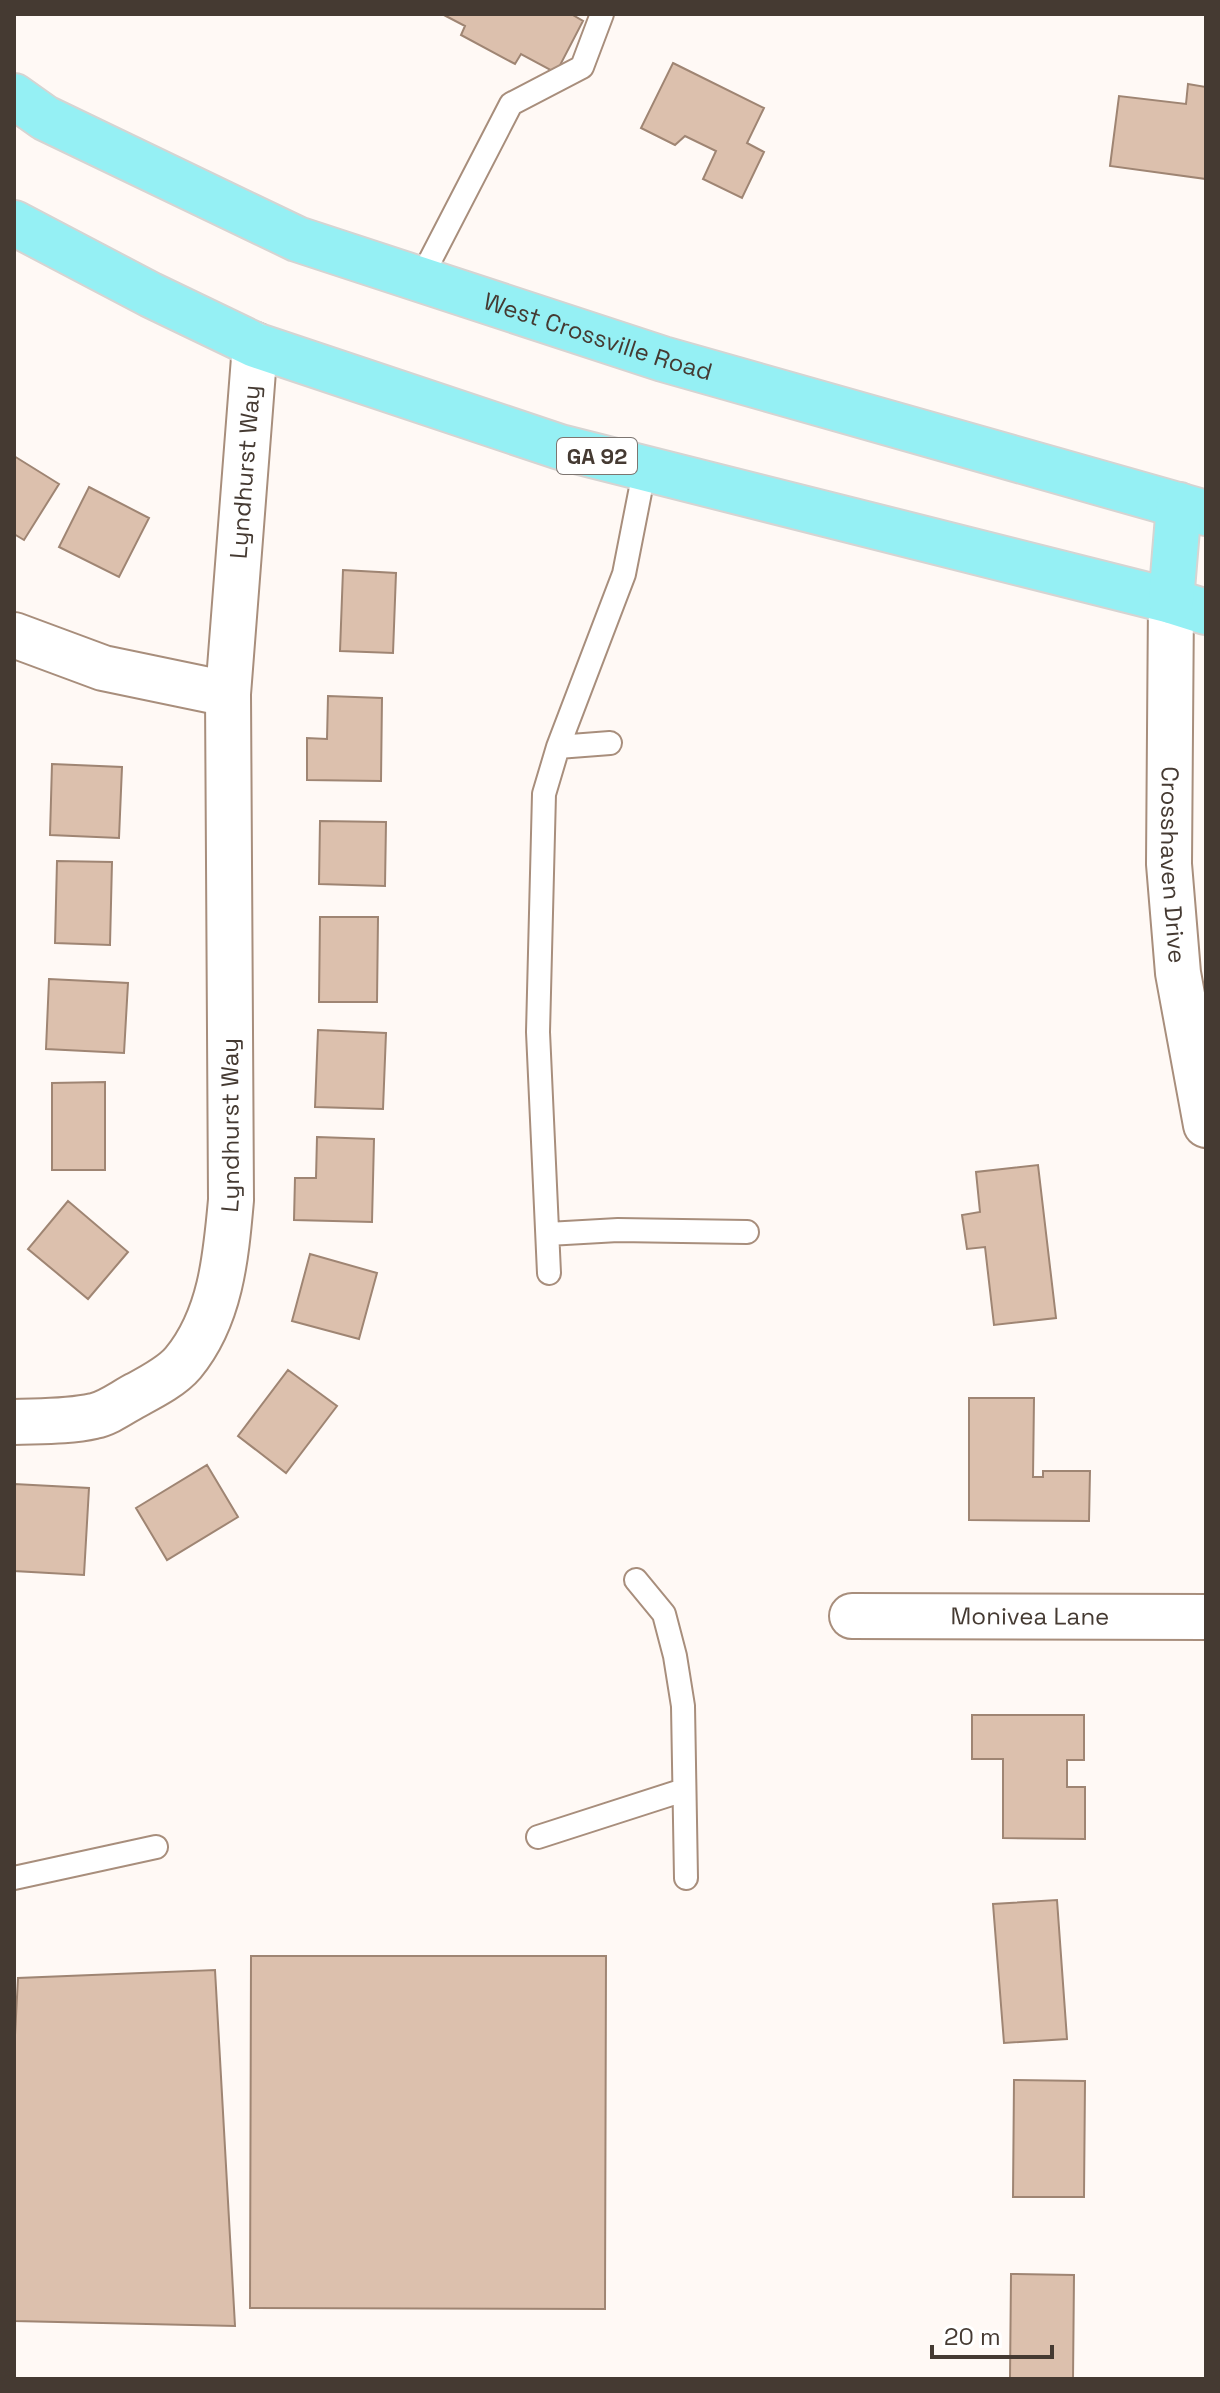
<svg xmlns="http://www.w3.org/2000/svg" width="1220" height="2393" viewBox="0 0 1220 2393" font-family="'Space Grotesk',sans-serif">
  <rect width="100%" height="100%" fill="#fff9f5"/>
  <path fill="#dcc0ad" stroke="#9f8573" stroke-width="2" d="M442,14H571L583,21L556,73L521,54L515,64L461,35L465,26Z
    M673,63L764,108L747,143L764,152L742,198L703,179L716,151L685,136L675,145L641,128Z
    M1188,84L1206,87V179L1110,166L1119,96L1186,104Z
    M14,456L59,484L24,540L14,534Z
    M89,487L149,518L119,577L59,547Z
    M343,570L396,573L393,653L340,651Z
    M328,696L382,698L381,781L307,780V738L327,739Z
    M52,764L122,767L119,838L50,835Z
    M320,821L386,822L385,886L319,884Z
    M57,861L112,862L110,945L55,943Z
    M320,917H378L377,1002H319Z
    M49,979L128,983L124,1053L46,1049Z
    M318,1030L386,1033L383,1109L315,1107Z
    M105,1082V1170H52V1083Z
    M317,1137L374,1139L372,1222L294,1220L295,1178H316Z
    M1038,1165L1056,1318L994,1325L985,1247L967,1249L962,1215L980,1212L976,1172Z
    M68,1201L128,1252L88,1299L28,1249Z
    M310,1254L377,1273L359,1339L292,1321Z
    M288,1370L337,1406L286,1473L238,1436Z
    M969,1398H1034L1033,1477H1043V1471H1090L1089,1521L969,1520Z
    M207,1465L238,1517L167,1560L136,1508Z
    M14,1484L89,1488L84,1575L14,1571Z
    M972,1715H1084V1760H1067V1787H1085V1839L1003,1838V1759H972Z
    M1057,1900L1067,2039L1004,2043L993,1904Z
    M251,1956H606L605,2309L250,2308Z
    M215,1970L235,2326L14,2321V2054L18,1978Z
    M1014,2080L1085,2081L1084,2197H1013Z
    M1011,2274L1074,2275L1073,2379H1010Z"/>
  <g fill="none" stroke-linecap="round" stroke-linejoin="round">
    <defs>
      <path id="service" d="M420,280L511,104L582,67L602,14
        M558,747L610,743
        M548,1234L618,1230L747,1232
        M549,1273L538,1032L544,794L558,747L624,574L645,467
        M636,1580L664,1614L675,1656L683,1706L686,1878
        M538,1837L684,1790
        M14,1878L156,1847"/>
      <g id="minor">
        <path id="s1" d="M1171,601L1169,864L1178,973L1206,1125"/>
        <path d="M14,635L103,668L228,694"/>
        <path id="s2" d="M14,1422C41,1421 68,1422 94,1416C109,1413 124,1401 138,1394C153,1386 172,1376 183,1363C221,1317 226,1256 231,1200L228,694L255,345"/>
        <path id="s3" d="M852,1616L1206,1617"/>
      </g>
      <g id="primary">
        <path id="s4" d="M14,96L45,118L297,239L663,359L1206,513"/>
        <path d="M14,223L151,295L255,345L560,447L1171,601L1206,612"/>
        <path d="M1171,601L1179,505"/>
      </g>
    </defs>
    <use href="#service" stroke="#a88e7c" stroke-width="26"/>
    <use href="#minor" stroke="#a88e7c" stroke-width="48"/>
    <use href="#primary" stroke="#d6d4d2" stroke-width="48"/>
    <use href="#service" stroke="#fff" stroke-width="22"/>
    <use href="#minor" stroke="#fff" stroke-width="44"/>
    <use href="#primary" stroke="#95f0f4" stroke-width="44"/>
  </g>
  <g text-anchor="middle" stroke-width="6" stroke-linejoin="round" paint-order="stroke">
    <rect fill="#fff" stroke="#7d7570" stroke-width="2" x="557" y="438" width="80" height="36" rx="6"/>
    <g font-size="22" font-weight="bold" fill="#453a32">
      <text x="597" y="464">GA 92</text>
    </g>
    <g font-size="24" fill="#453a32" stroke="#fff">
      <text dy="8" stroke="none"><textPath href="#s4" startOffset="634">West Crossville Road</textPath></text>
      <text dy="8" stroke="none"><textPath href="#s2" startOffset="1086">Lyndhurst Way</textPath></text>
      <text dy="8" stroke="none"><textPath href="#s1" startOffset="264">Crosshaven Drive</textPath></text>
      <text dy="8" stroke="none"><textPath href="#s2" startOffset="432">Lyndhurst Way</textPath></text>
      <text dy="8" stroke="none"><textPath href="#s3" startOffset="178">Monivea Lane</textPath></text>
    </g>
  </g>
  <rect width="1220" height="2393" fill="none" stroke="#453a32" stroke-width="32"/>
  <path d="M932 2345v12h120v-12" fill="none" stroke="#453a32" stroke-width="4"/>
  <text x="944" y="2345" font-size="24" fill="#453a32" stroke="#ffffff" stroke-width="6" paint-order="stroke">20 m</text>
</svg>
